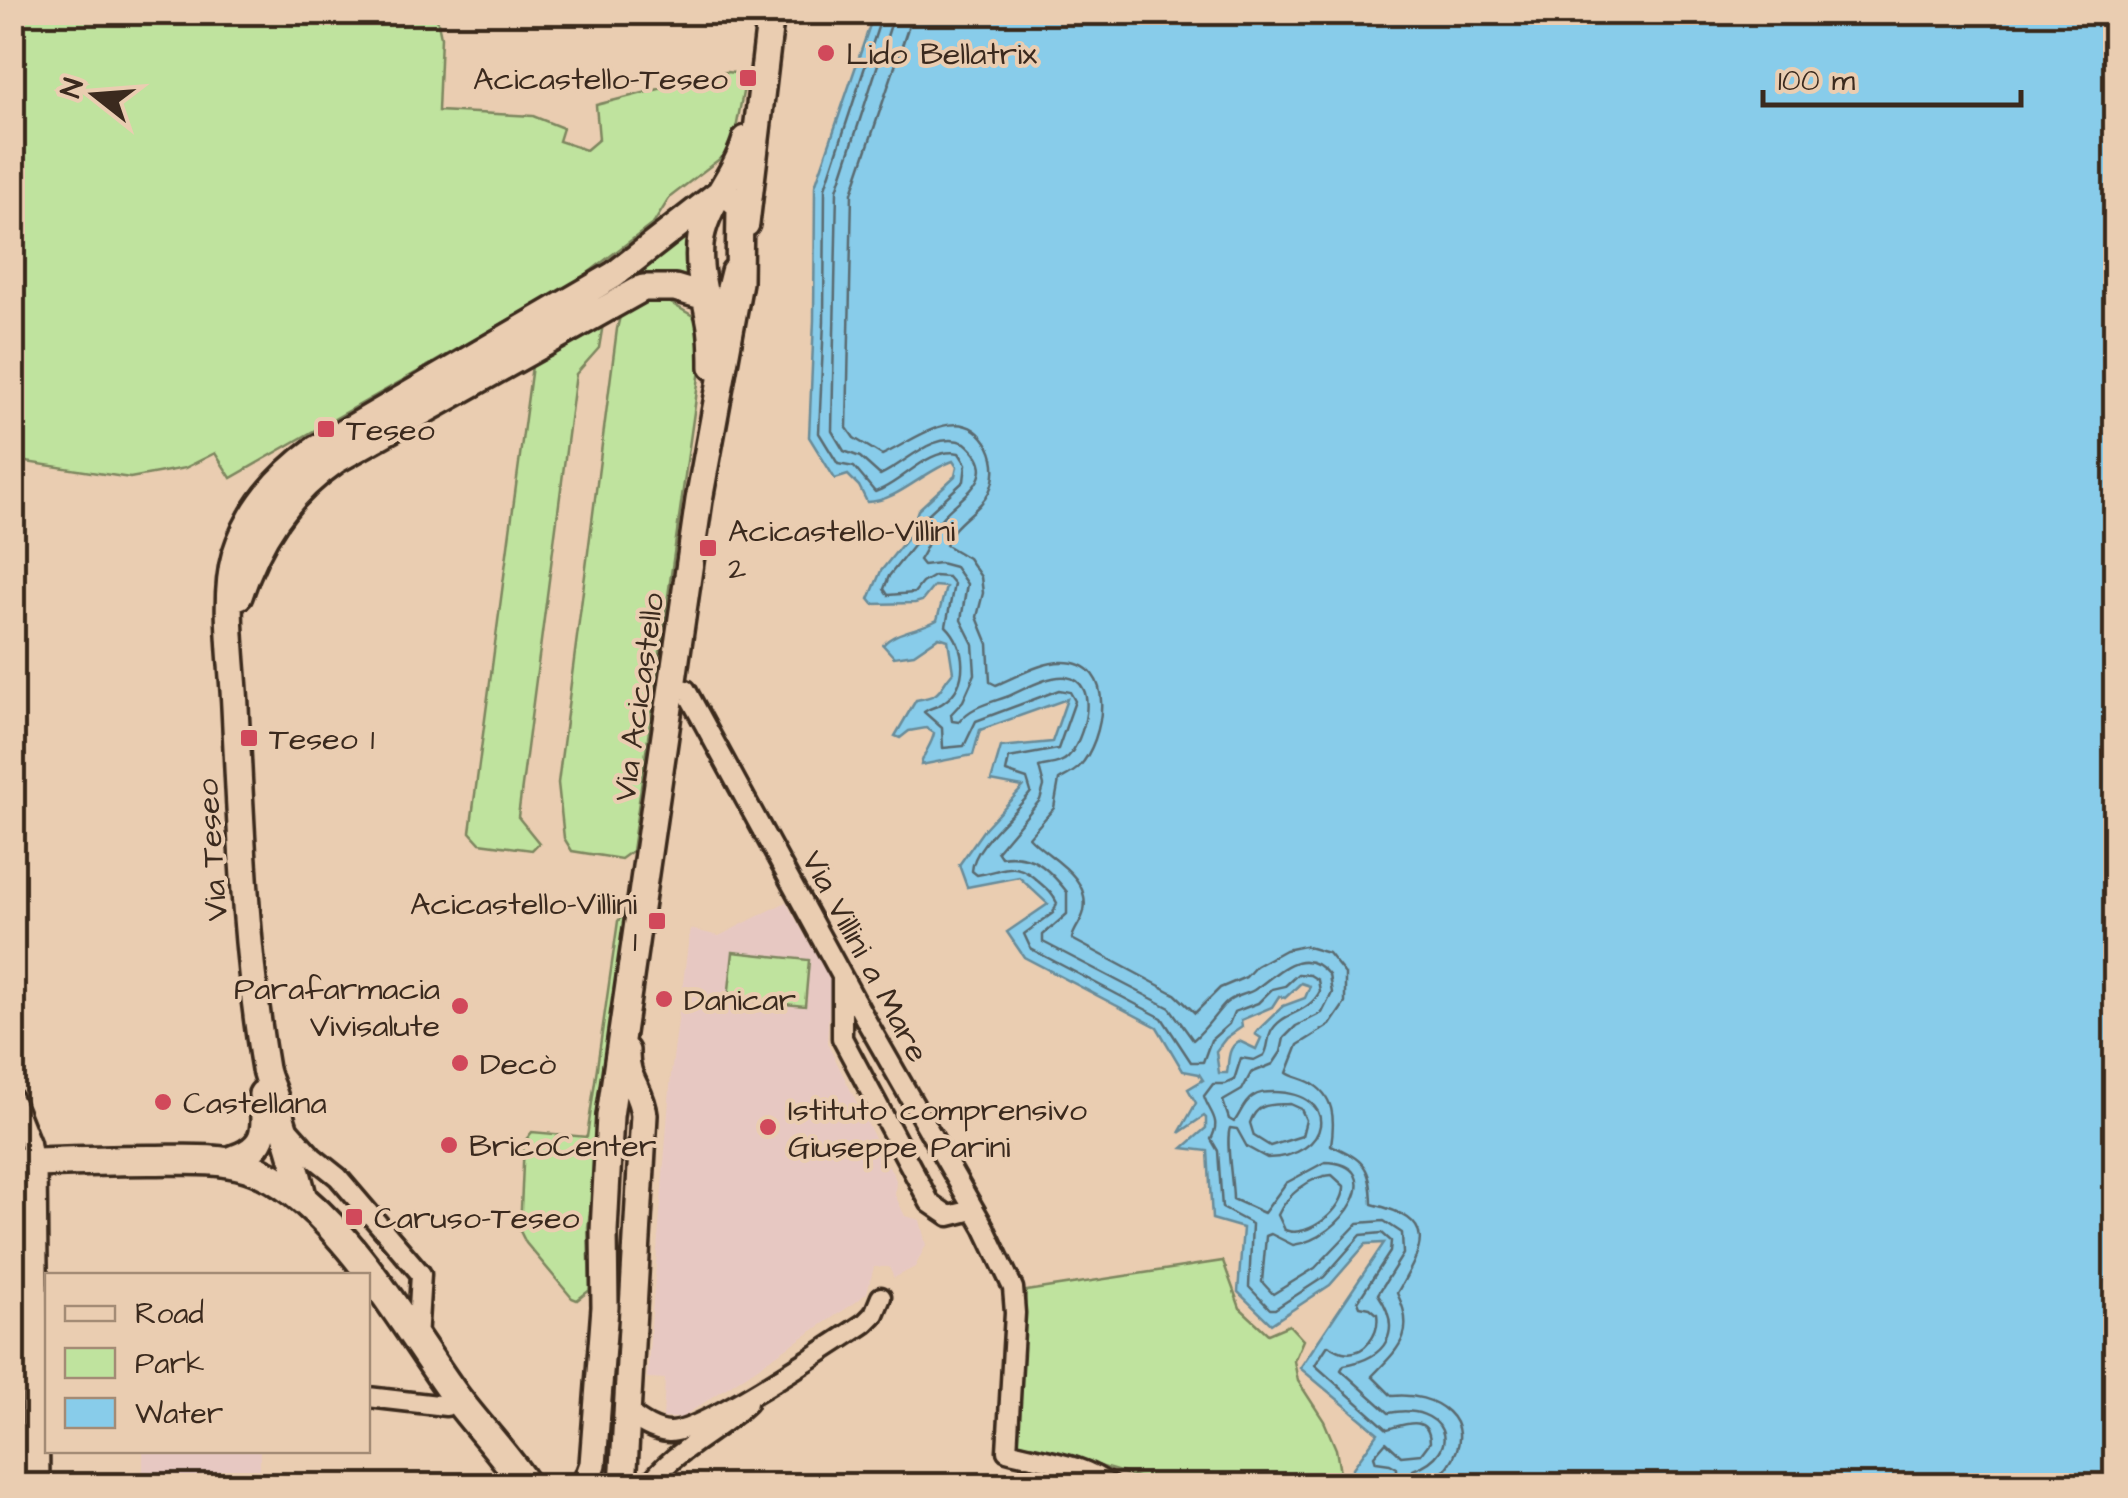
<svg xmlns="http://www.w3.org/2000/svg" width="2128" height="1498" viewBox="0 0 2128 1498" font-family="'Architects Daughter',sans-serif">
  <rect width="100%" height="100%" fill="#eacdb1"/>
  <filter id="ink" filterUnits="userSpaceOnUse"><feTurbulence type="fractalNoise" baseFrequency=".01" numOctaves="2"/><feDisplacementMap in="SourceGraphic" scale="20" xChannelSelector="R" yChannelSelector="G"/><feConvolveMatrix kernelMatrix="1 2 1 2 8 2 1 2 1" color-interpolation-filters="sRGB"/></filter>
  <g filter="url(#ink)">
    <path fill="#e7c8c2" d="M786,902L831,980L827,1043L896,1180L895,1195L905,1216L920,1220L926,1245L915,1267L894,1278L889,1267H874L867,1293L856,1302L681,1418H663L665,1379L647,1378L671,1074L690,929L719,936Z
      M143,1451H260V1479L143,1478Z"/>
    <path fill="#bfe39e" stroke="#7d865e" stroke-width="2.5" d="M12,13H436L441,37L438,111L533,116L563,128L559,141L586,150L599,139L596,105L726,72L735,73L745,82L736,129L726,154L670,197L654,223L580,279L231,478L215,453L185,468L130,478L13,460Z
      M703,217L697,289L624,285L623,283Z
      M662,298L693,316L705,334L632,851L621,859L572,851L564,838L558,783L617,329L621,312L644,299Z
      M603,324L599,348L576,374L518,817L539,843L532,850L480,843L470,832L533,358Z
      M625,913L629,914L588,1227L590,1290L577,1300L572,1298L526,1243L520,1231L524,1142L532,1132L587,1137L618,921Z
      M733,952L809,960L805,1006L728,999Z
      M1223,1261L1240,1308L1268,1334L1289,1325L1303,1340L1294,1361L1298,1381L1324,1421L1336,1449L1342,1485H1165L1013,1441L1026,1291Z"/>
    <path fill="#88ccea" stroke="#698b98" stroke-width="2.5" fill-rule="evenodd" d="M874,13H2115V1485L1387,1486L1389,1473L1350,1472L1378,1433L1300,1368L1384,1243L1366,1244L1330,1285L1271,1324L1238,1292L1243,1228L1212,1219L1208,1151L1183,1148L1206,1128V1118L1204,1116L1179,1133L1196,1103L1188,1089L1203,1080L1199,1074L1183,1071L1157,1027L1024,957L1007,932L1048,904L1019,877L967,887L959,865L985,828L1023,787L991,781L1001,747L1052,742L1067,699L980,730L973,755L921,765C923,753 932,745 934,733L926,728L909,731L900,738L895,736L916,700C945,695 936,691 953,672L948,640L939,637L914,654L894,657L883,645C894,631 920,630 937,620L946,587L934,586L922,601L915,603L873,604L869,599L881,571L909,536L918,510L955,476L957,467L953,461C924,471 896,502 867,502L859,486L848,475L835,479L809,437L814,320L815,186ZM1301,983L1310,986L1305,998L1283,1006L1258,1030L1255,1034L1261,1038L1256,1049L1239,1041C1227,1048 1229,1061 1227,1073H1219L1216,1051L1226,1038L1242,1027L1241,1020L1272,1007L1279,996L1285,998Z"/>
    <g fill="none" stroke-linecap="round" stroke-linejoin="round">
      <path stroke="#5a6b70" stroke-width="2.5" d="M883,12L825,188L824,321L819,433L838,464L854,467L875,492C903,483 927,447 959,453L966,464L964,481L927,515L917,541L889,576L884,589L888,595L914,593L922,583L934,576L948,577L954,584L946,626C966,645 970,684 944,702C937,708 930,707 924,712L942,728L943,748L964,746L976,721L1059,690L1070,692L1075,701L1058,749L1009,758L1006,772L1027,779L1031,792C1015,814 973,845 972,871L977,875C1009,869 1015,859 1040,883C1048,890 1053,894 1057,903L1053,913L1024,934L1031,949L1162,1018L1191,1062H1203L1211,1040L1229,1024L1234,1012L1258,1003L1272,989L1285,986L1298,974L1310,975L1318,980L1320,991C1308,1015 1282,1011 1271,1032C1267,1040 1269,1047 1264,1055L1254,1060L1241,1058L1234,1080L1225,1084H1213L1204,1096C1209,1113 1222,1119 1211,1139L1218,1151L1222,1208L1252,1224L1249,1287L1270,1309H1275L1324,1277L1361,1235L1382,1233L1391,1241L1390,1252L1358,1301L1360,1306L1370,1308L1377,1314C1380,1333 1365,1357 1343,1352C1338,1351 1333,1347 1328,1345L1315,1365L1387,1429C1403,1425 1429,1413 1430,1442L1421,1454L1401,1456L1386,1442L1374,1456L1376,1462L1390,1464L1397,1468V1486
        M895,12L837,190L832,431L844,451L860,457L880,475C907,463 933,430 965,443C1008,479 952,499 937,524C930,536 927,549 919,560L923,565L940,563L955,567L967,584L961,620L973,644L975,674L963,701L951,714L952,721L959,722C970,707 989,703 1006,697C1023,690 1048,675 1066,677C1102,682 1083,741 1068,757C1060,765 1049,764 1039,767L1044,786L1040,800L997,851L1001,857C1032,852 1048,868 1067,892V914L1043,935V942L1170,1008L1193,1040C1205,1030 1214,1016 1225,1004C1233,995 1244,996 1254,990C1277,975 1302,942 1329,975L1332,993L1322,1013L1296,1026L1284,1038L1281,1052L1273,1064L1251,1073L1242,1090L1223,1101L1229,1119L1234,1122C1240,1115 1243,1103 1252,1097C1259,1092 1266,1092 1274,1092C1342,1093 1331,1158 1267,1158L1247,1147L1237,1129L1230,1128C1225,1141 1233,1182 1233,1199L1264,1213L1286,1183L1325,1162C1392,1164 1342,1239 1293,1245L1271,1234L1266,1236L1262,1282L1273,1294L1315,1268L1358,1223L1384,1221L1402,1233L1403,1254L1378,1294C1403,1331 1387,1358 1344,1365L1341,1370L1389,1413C1445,1402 1466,1451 1413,1470L1410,1486
        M910,12L908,28L852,193L847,428L854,438L882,455C914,441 963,398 989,447C996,461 996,478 989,492C978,514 953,521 946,545L968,558L981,577L983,593L977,617L988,644L990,682L996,685C1016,677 1041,662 1062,662C1119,661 1104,741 1079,767C1073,773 1066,776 1059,780L1054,808L1029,837C1048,858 1091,875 1084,911C1082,922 1073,930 1072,939L1175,994L1195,1013L1220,988L1246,977L1256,966L1285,950L1304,946L1328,953L1345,974V1003L1330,1025L1298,1045L1287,1073C1293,1077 1301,1078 1309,1082C1335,1095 1335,1120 1331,1145C1364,1160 1371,1166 1372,1204C1439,1220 1424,1246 1397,1293C1417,1334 1399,1348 1372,1376L1392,1396C1434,1391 1480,1420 1449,1465C1443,1475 1432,1478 1425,1486
        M1290,1104L1301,1109L1306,1120L1302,1136L1270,1146L1254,1136L1250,1123C1257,1102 1271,1105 1290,1104Z
        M1332,1175L1344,1186C1345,1209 1308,1239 1285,1230L1278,1215C1287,1195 1310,1176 1332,1175Z"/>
      <defs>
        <path id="minor" d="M672,688L686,690L868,1024L984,1227L1013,1288L1015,1313L1007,1451C1039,1460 1085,1464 1110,1486
          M842,979V1038L930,1203L949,1216L973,1210
          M12,1098L30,1143L33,1162
          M288,1129L313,1157L338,1177L421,1274L417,1340
          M12,1374H48
          M368,1397L446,1406L456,1397
          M628,1412C640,1422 653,1431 669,1432C700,1434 833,1344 865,1323L874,1314L881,1297
          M648,1486C673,1450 716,1433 747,1403"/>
        <path id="secondary" d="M746,224L771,12
          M713,367C713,352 713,336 710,321C705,293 696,266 701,237C708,201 736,175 746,139
          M239,596C258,539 287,494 336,460L643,288H675L719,301L728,296L734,272
          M226,1161C268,1149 266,1132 262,1094
          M33,1162L36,1486
          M304,1200C296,1165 285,1132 275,1098C272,1088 267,1079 265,1069C245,951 241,827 235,707C233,662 223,599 235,556C249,510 278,477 316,449L614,275L719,193
          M585,1486L593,1464L605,1307L604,1231L610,1116L699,500L739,282L740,206L729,196L719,193
          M623,1486L644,1115C641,1088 625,1081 626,1051"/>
        <path id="primary" d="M12,1163C58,1162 104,1160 150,1160C183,1160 217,1157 248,1167C333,1195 404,1326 455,1396C478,1427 505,1454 526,1486"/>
      </defs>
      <use href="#minor" stroke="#3b2a1e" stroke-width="25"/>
      <use href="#secondary" stroke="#3b2a1e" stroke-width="32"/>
      <use href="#primary" stroke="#3b2a1e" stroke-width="35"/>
      <use href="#minor" stroke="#eacdb1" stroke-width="18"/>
      <use href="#secondary" stroke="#eacdb1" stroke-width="25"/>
      <use href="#primary" stroke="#eacdb1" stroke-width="28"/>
    </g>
  </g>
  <g fill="#d1495b" stroke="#eacdb1" stroke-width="4">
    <circle cx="826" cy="53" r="10"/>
    <rect x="738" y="68" width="20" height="20" rx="5"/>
    <rect x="316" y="419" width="20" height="20" rx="5"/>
    <rect x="698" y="538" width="20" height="20" rx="5"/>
    <rect x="239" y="728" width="20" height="20" rx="5"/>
    <rect x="647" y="911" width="20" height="20" rx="5"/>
    <circle cx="664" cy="999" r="10"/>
    <circle cx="460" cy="1006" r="10"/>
    <circle cx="460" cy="1063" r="10"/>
    <circle cx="163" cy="1102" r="10"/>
    <circle cx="768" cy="1127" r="10"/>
    <circle cx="449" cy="1145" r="10"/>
    <rect x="344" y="1207" width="20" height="20" rx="5"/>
  </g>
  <g text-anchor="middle" stroke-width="8" stroke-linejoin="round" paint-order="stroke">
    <g font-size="32" fill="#3b2a1e" stroke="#eacdb1" text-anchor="start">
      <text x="846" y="64">Lido Bellatrix</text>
      <text x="728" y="89" text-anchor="end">Acicastello-Teseo</text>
      <text x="346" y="440">Teseo</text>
      <text x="728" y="541">Acicastello-Villini<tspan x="728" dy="37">2</tspan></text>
      <text x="269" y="749">Teseo 1</text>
      <text x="637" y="914" text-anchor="end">Acicastello-Villini<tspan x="637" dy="37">1</tspan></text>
      <text x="440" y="999" text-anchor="end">Parafarmacia<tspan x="440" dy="37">Vivisalute</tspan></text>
      <text x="684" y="1010">Danicar</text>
      <text x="480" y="1074">Decò</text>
      <text x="183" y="1113">Castellana</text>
      <text x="788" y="1120">Istituto comprensivo<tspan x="788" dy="37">Giuseppe Parini</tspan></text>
      <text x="469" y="1156">BricoCenter</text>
      <text x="374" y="1228">Caruso-Teseo</text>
    </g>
    <g font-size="32" fill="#3b2a1e" stroke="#eacdb1">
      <text transform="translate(638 697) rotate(-82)" y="11">Via Acicastello</text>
      <text transform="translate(211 850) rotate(-94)" y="11">Via Teseo</text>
      <text transform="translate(866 956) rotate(62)" y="11">Via Villini a Mare</text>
    </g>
  </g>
  <rect width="2128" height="1498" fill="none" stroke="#eacdb1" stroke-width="50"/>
  <rect x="25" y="25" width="2078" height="1448" fill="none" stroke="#3b2a1e" stroke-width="4" filter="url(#ink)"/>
  <rect x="45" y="1273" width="325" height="180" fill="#eacdb1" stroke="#a48c76" stroke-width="2.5"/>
  <rect x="65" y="1306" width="50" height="15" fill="#eacdb1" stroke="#a48c76" stroke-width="2.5"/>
  <text x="135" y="1323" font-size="30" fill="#3b2a1e">Road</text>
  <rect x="65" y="1348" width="50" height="30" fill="#bfe39e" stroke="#a48c76" stroke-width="2.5"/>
  <text x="135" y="1373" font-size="30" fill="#3b2a1e">Park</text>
  <rect x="65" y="1398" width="50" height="30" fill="#88ccea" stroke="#a48c76" stroke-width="2.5"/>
  <text x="135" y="1423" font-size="30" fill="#3b2a1e">Water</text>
  <g transform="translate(95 95) rotate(287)" stroke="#eacdb1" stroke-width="8" paint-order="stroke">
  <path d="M0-8L18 38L0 25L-18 38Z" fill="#3b2a1e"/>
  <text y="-15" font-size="28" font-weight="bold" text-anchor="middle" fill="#3b2a1e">N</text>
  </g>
  <path d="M1763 90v15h258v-15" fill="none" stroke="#3b2a1e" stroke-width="5"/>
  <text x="1778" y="90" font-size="30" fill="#3b2a1e" stroke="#eacdb1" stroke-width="8" paint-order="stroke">100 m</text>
</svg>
